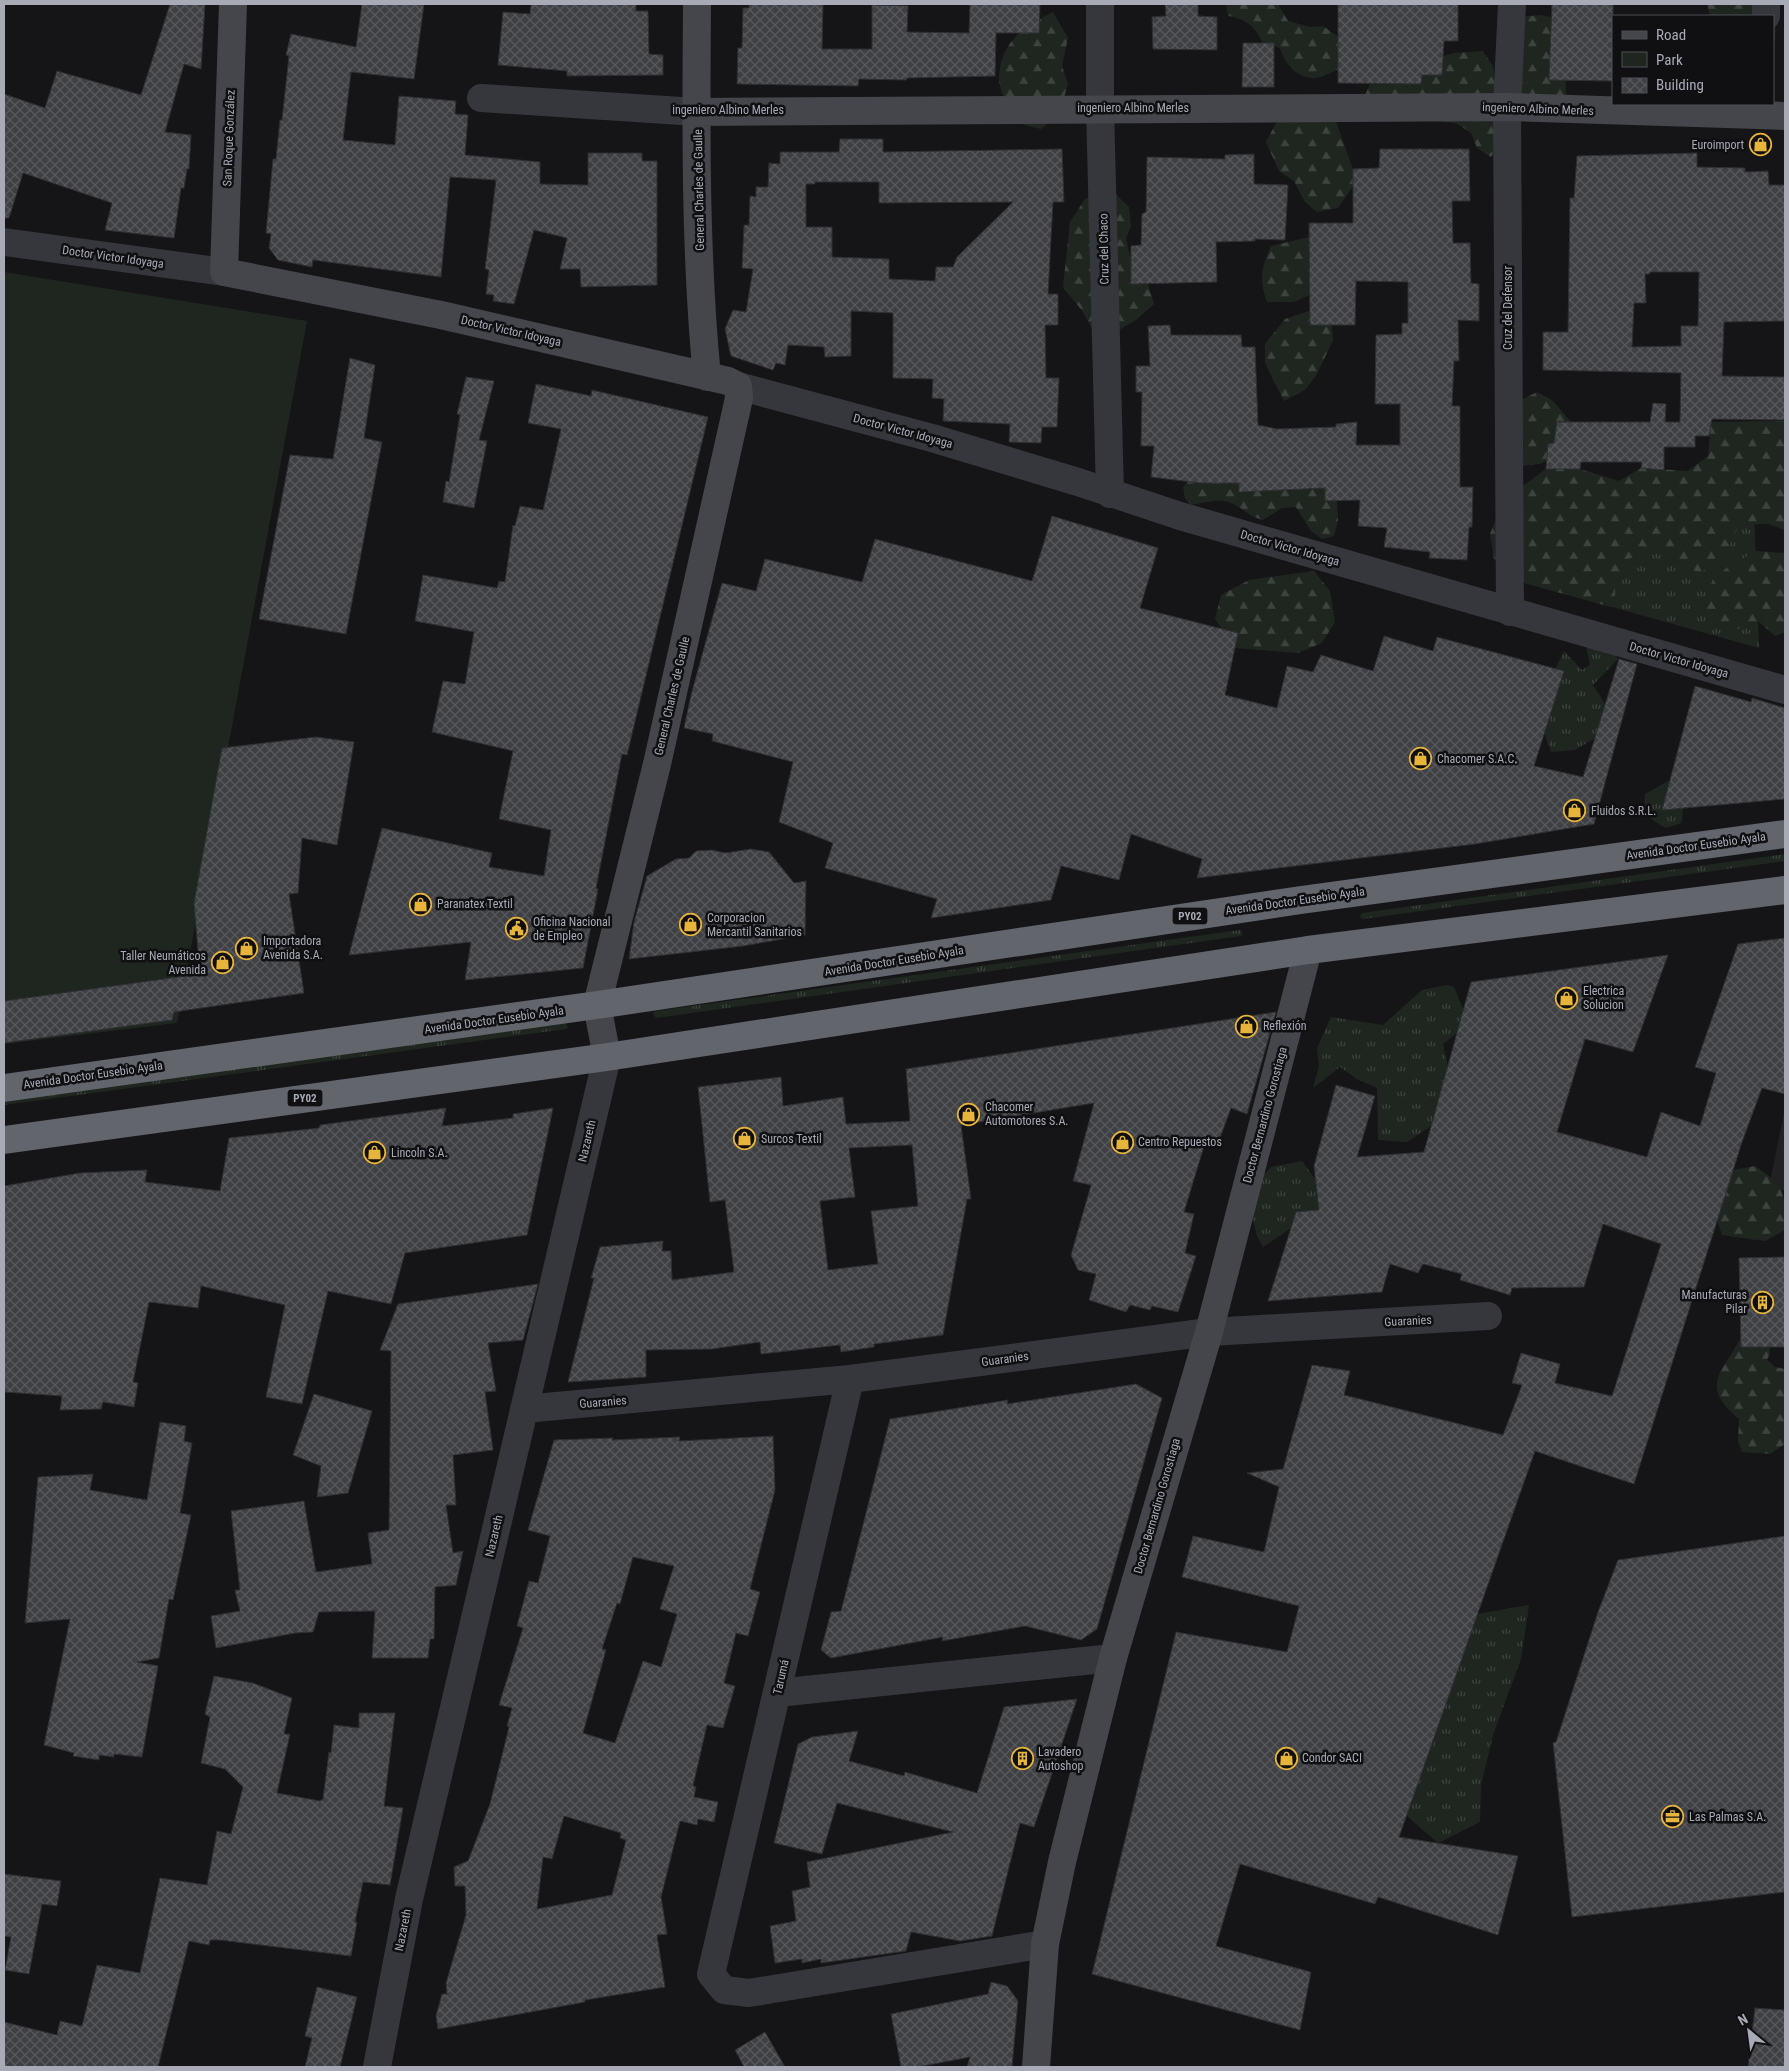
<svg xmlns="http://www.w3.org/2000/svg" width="1789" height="2071" viewBox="0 0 1789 2071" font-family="'Roboto Condensed',sans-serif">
  <defs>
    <pattern id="grass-tufts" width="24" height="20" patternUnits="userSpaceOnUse" patternTransform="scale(1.25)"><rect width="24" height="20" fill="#1f2620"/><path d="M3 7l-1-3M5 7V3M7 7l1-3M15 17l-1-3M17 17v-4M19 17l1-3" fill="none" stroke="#3d433e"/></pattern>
    <pattern id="forest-firs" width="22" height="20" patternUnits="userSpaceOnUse" patternTransform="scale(1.25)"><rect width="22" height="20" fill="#1f2620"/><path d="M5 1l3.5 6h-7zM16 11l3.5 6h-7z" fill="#3d433e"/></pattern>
    <pattern id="building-cross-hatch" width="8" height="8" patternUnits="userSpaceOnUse" patternTransform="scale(1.25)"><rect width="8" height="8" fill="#3f4044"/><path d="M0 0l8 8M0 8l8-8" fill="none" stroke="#58595d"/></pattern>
  </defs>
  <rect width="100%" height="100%" fill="#151517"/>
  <path fill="#212124" d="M1785,1108V1190L1768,1191Z"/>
  <path fill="url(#grass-tufts)" d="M1545,480L1753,483L1759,648L1544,588Z
    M1586,645L1609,647L1618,659L1593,685L1607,707L1598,736L1575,750L1551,752L1540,720L1552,676L1564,651L1582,670L1590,665Z
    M1668,781C1680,794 1686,805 1681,823L1666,828C1648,818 1643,815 1645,794Z
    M1785,854V861L1363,919L1360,917L1362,913Z
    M1240,930L1243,934L1241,936L656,1018L653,1013L655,1011Z
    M1447,985L1454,987L1463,1009V1028L1443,1044L1448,1067L1431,1126L1407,1142L1378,1140L1377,1088L1357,1079L1340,1067L1313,1088L1319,1066L1317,1048L1331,1017L1383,1025L1422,990Z
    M565,1023L568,1027L566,1029L4,1105V1099Z
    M1302,1161L1315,1179L1319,1209L1263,1247L1257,1236L1250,1208L1252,1188L1271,1167Z
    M1529,1605L1521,1659L1494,1732L1481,1785L1480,1822L1438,1843L1407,1816L1410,1763L1477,1614Z"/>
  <path fill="url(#forest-firs)" d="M1226,4H1278L1288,21L1310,27L1323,26L1340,38L1339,69C1332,72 1320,79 1313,78C1295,77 1285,63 1280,48L1263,43C1255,27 1247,19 1228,16Z
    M1707,4H1776L1775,39L1773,44V16H1710Z
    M1053,12L1068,38L1062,66L1068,84L1059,114L1041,129L1017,123C1011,110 998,91 999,76C1001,41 1024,27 1053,12Z
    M1541,15L1570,21L1565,66L1567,111L1545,119L1511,80L1519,17Z
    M1483,51L1493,66L1502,141L1491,157L1477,148L1471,133L1456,123L1385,116L1365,95L1374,76L1454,53Z
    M1312,108L1336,122L1353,169V186L1338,208L1317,212L1305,202L1294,181L1279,171L1266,142L1276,123Z
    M1110,189L1129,207L1131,226L1126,238L1131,261L1148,284L1154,304L1136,320L1114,333L1093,331L1083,312L1063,287L1070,222L1085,199Z
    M1309,237L1321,258L1322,275L1309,295L1294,302H1267C1259,280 1261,268 1271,246Z
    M1309,311L1331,318L1333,340L1316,376L1305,390L1284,401L1265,363V344L1285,319Z
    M1537,392L1552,400L1571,422L1560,456L1539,464L1520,466L1515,403Z
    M1785,421V530L1768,524L1739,525L1726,554L1699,574L1664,549L1623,560L1611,607L1510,579L1494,559L1490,534L1503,501L1546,469H1580L1619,481L1641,468L1688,471L1708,456L1711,422Z
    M1201,469L1336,489L1338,520L1334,536L1322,539L1311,531L1296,507L1282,508L1263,520C1249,517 1243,508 1231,503C1219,498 1203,503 1191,505L1185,498L1183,487Z
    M1756,551L1785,553V632L1775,636L1759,622C1737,629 1725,637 1706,619V589L1725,569Z
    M1314,571L1330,591L1335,622L1322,643L1298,653L1235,648L1215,619L1221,595L1249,580Z
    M1755,1166C1786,1187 1785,1194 1785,1230L1765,1241L1722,1235L1707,1191L1733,1170Z
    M1741,1337L1769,1341L1770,1353L1767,1360L1775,1367L1785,1369V1444L1770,1454L1742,1452L1738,1441L1739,1419C1697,1385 1725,1370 1741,1337Z"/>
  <path fill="#1f2620" d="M4,272L307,321L177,1023L4,1044Z"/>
  <path fill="url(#building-cross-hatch)" stroke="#2f2f33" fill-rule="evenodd" d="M170,4H205L201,69L184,64L165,132L191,135L189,169H187L184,188H181L174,238L105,230L112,203L23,173L9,218H4V94L45,108L57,71L141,95Z
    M362,4H424L414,79L351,72L343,140L395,145L399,96L456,101L455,114L468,115L465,155L540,162V184L588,185V153H642V161H657V285L581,287L580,269H560L567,238L534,230L514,304L493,301L494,295L486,294L489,270L485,269L496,180L450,177L441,277L313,260L312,267L278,260L269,248L271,234L266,233L273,159H276L280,120H282L289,56L286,55L291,34L356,47Z
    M531,4H636V11H648L649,54L663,55V75L567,76V71L498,65L503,12L530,14Z
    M749,4H823L822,49H872V5L908,6L907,32L969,33L970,4H1040L1039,33H996L995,76L907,78L906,80L859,79L858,86L737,84L738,48H742L743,8H749Z
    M1165,4H1198V16L1217,17V50L1153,49L1152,17L1166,16Z
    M1338,4H1458V41H1444L1442,75H1422L1421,84L1338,83Z
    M1552,4H1613V81L1549,80Z
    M1243,43H1274V87H1242Z
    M840,139H883V152L1062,149L1064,202H1053L1048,294H1058V325H1045L1046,378H1059L1057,427H1042L1041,443L1009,442L1010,424L943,421L944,399L932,398L933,379L893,378V313L851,311V356L825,357L824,347L788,345L785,365L776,363L773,370L731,356L725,329L733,310L746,312L753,269L742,268L744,225H749L750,196L756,197V187H768L769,163L780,164V152H839ZM815,182H879V203L1013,202L957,257L953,267H936L935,281L889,279V259L832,257V227H806V184H815Z
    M1380,149H1469L1470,201H1452L1453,243H1470L1471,283L1479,284V321L1458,320L1459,361H1454L1452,406H1460V487H1473L1472,527H1469L1467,560L1429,558L1430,552L1384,547L1387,528L1358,526L1360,500L1325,501V488L1239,492V483H1200L1151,477L1154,446H1141L1142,392H1136V366H1150L1148,326L1170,325L1171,335H1241L1242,347H1255L1258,425L1277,429L1336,427V424L1357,422L1356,445H1400V404H1375L1376,335L1402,334V323H1408V282L1356,281L1355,325H1310L1309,223H1353V169L1379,168Z
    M1697,153V167L1745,168V172L1768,171L1769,185H1785V321L1724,322L1722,376L1785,377V420L1712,419L1709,436H1695V447H1664V470L1641,468L1642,462H1581L1580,469H1546L1548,444L1554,443L1557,422H1650L1653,403L1666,404L1665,422H1680L1681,373L1543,370V332H1568L1570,198H1574L1577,156ZM1650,272H1699L1698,326H1681V346L1632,347L1634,303H1646L1645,274H1650Z
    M1254,154V184L1288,185L1285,240L1255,239V241L1216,242L1217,282L1131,284V246L1141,245L1142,214L1146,212L1147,157L1225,159V155Z
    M350,358L375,365L364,438L382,442L346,634L259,619L290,455L333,459Z
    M466,377L494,381L479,440L487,441L474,508L443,502L446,481L449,482L460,415L457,414Z
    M536,384L591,396L592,390L708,417L627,755L622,754L596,888L598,889L583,968L465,980L471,942L349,955L382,828L492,853L489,867L544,876L551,830L499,819L513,751L432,732L443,681L465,684L474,632L415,621L423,575L497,588L499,581L505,582L513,525L515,526L520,506L543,510L561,429L528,423Z
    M1052,516L1158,548L1140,608L1238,633L1225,695L1277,708L1287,666L1313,672L1321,655L1373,671L1384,636L1433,651L1437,637L1564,671L1534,766L1583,777L1619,659L1637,664L1594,824L1475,844L1197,878L1202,859L1131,834L1119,880L1061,866L1051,900L931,918L937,899L825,868L833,843L779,822L793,762L712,741L713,734L684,728L691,695L722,583L756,591L765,559L862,582L875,539L1032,581Z
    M1695,686L1751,702L1752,698L1785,708V799L1662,810Z
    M316,737L354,742L337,845L302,838L298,893L289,894L304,993L174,1012L172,1020L4,1043V1001L200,974L194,903L222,748Z
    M751,849L769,852L794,883L806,881L805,935L743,946L629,959L634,922L647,876L676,859L689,858L696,851L712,850L725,853Z
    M1785,938V1094L1762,1088L1742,1142L1634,1484L1535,1451L1399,1837L1518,1856L1498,1935L1378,1897L1375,1904L1240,1864L1216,1946L1311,1972L1300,2030L1092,1974L1176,1632L1287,1652L1299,1606L1182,1577L1193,1536L1264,1552L1279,1487L1247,1473L1283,1469L1312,1365L1350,1371L1344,1395L1503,1435L1522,1385L1512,1383L1521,1353L1560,1364L1555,1383L1612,1396L1661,1244L1603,1224L1584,1287L1512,1288L1510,1295L1460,1280L1462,1274L1423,1264L1418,1273L1390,1264L1382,1292L1268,1301L1296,1212L1319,1210L1314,1166L1336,1085L1375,1096L1357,1157L1424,1152L1471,982L1668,955L1633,1052L1585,1039L1557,1132L1647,1157L1661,1112L1700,1126L1716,1073L1695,1067L1738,944Z
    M1276,1012L1247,1114L1231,1108L1217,1146L1205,1143L1184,1212L1194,1214L1185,1253L1196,1256L1178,1312L1152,1306L1150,1310L1130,1305L1126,1312L1089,1300L1096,1274L1078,1270L1071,1255L1091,1185L1073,1181L1094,1103L961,1125L971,1199H967L943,1335L874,1344V1347L841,1352L840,1345L761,1354L760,1342L712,1349L646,1350V1377L568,1382L594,1278H591L600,1247L663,1241L662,1251H671L672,1280L734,1272L725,1200L710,1202L698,1087L781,1077L783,1106L843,1097L846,1124L910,1121L906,1069ZM912,1145L918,1206L871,1211L878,1264L828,1270L820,1201L855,1197L849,1148Z
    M446,1108L442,1126L513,1118V1114L553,1108L527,1235L405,1253L391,1304L328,1291L302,1404L266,1397L285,1305L201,1286L198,1308L149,1302L133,1382L138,1383L134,1407L103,1402L101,1409L60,1410L62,1396L4,1392V1186L80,1173L147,1170L145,1182L220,1191L229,1138L319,1128L320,1125Z
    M1785,1257V1347H1741L1739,1258Z
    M538,1284L523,1340L488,1343L496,1391L485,1392L493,1450L453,1455L456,1505H446L453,1553L463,1551L456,1585L435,1587L434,1639H430L428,1658H372L375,1611L319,1612L313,1632L295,1633L216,1648L211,1616L240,1611L235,1590H240L231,1511L304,1501L316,1572L372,1564L368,1533L389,1530L391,1351L380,1350L398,1304Z
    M1136,1384L1162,1398L1097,1629L1081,1640L1025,1626L942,1641L943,1637L831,1658L821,1650L831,1612L841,1611L890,1419L1008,1400L1007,1404Z
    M314,1394L372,1411L348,1493L317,1497L321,1466L293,1455Z
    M160,1422L186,1426L184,1441L192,1443L180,1513L191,1515L173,1600L169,1599L159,1658L137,1662L158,1666L142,1757L114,1754V1757L99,1755V1760L73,1756L74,1753L44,1745L70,1619L25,1623L38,1477L93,1474L90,1490L147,1500Z
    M773,1436L775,1490L750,1589L760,1592L748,1636L736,1633L724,1683L735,1686L723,1728L707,1725L693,1786L696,1787L694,1797L718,1802L714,1822L698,1819L697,1825L680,1821L661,1897L667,1934L657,1935L665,1987L585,2000V2002L438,2029L436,2016L442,1994H447L446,1983L466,1915L465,1886H455L454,1867L468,1861L490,1804L509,1727L507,1726L512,1708L499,1705L523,1628L517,1626L529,1581L538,1583L550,1536L528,1530L554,1440L613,1438L612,1440L680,1437L679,1441ZM633,1557L674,1566L660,1609L677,1614L661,1667L643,1661L615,1743L583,1733L606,1650L602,1649L617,1603L620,1604ZM564,1816L621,1833L620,1838L626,1840L612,1895L537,1909L543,1857L552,1859Z
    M1785,1536V1892L1572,1917L1553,1743L1556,1742L1598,1612L1618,1560Z
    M214,1676L253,1683L292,1698L284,1734H290L277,1793L320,1801L323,1799L329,1752L331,1753L334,1725L359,1728V1713H395L384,1806L403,1808L390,1885L363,1882L355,1922H357L351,1956L220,1940H210L209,1945L189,1941L158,2067H4V2022L57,2035L60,2021L82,2026L97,1965L140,1973L160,1878L207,1885L217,1831L231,1834L243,1787L225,1769L201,1763L210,1717L205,1714Z
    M1077,1699L1034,1827L1020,1823L992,1936L960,1941L911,1932L906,1951L821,1963V1959L802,1963V1959L775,1963L770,1926L796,1921L792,1891L810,1887L807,1862L953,1832L837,1803L822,1854L774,1843L798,1744L812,1737L858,1731L849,1761L904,1776L905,1772L977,1793L1004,1707Z
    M4,1874L61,1881L57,1906L42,1904L29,1974L5,1970L11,1937L4,1936Z
    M991,1982L1007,1986L1018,2001L1012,2067H967L970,2057L918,2067H901L891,2014L988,1994Z
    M317,1987L357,1997L340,2067H305L312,2038L305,2036Z
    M1755,2008L1785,2010V2067H1748Z
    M765,2032L785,2067H744L735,2050Z"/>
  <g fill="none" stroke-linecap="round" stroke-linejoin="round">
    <path stroke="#36373c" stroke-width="28" d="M1100,4V108L1110,494
      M1766,16V4
      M481,98L697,112
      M4,242L224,272
      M738,386L932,438L1078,482L1180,516L1785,690
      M1510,612L1507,107L1512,4
      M850,1379L711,1974L724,1990L749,1993L1045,1944
      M524,1409L850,1379L1209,1332L1488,1316
      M777,1693L1113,1658
      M377,2067L409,1899L607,1057"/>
    <path stroke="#44464b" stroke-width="28" d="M233,4L224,272L441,315L728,381L738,386L739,398L657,764L597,1005L607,1057
      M697,4C696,126 695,255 707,377
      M697,112L1507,107L1785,116
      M1036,2067L1045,1944L1062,1862L1113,1658L1209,1332L1308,950"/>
    <path stroke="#62656c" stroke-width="28" d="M4,1088L597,1005L1301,900L1785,834
      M4,1140L607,1057L1308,950L1785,890"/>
  </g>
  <defs>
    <symbol id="shop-ring" viewBox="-11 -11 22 22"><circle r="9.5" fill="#101012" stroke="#e8b53c" stroke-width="1.5"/><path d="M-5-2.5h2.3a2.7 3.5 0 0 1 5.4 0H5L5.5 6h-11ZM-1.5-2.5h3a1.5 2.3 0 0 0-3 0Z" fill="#e8b53c"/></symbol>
    <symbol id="civic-ring" viewBox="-11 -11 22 22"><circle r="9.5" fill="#101012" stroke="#e8b53c" stroke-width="1.5"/><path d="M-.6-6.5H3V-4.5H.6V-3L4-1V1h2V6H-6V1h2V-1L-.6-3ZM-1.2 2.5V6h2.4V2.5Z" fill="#e8b53c"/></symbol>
    <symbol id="building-ring" viewBox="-11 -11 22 22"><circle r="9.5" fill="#101012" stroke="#e8b53c" stroke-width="1.5"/><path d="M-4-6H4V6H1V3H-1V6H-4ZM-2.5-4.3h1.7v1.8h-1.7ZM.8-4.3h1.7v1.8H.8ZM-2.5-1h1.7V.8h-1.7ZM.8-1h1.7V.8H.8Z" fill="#e8b53c"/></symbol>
    <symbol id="office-ring" viewBox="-11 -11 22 22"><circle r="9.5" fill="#101012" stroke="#e8b53c" stroke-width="1.5"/><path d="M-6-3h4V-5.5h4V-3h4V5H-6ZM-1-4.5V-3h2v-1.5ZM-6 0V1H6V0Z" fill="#e8b53c"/></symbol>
  </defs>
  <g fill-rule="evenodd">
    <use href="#shop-ring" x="1748" y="132" width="25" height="25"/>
    <use href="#shop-ring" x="1408" y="746" width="25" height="25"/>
    <use href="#shop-ring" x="1562" y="798" width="25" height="25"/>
    <use href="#shop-ring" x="408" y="892" width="25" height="25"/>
    <use href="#shop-ring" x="678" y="912" width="25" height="25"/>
    <use href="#civic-ring" x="504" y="916" width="25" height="25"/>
    <use href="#shop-ring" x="234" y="936" width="25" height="25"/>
    <use href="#shop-ring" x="210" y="950" width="25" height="25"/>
    <use href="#shop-ring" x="1554" y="986" width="25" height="25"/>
    <use href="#shop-ring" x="1234" y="1014" width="25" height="25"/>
    <use href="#shop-ring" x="956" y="1102" width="25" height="25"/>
    <use href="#shop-ring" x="732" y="1126" width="25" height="25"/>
    <use href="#shop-ring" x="1110" y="1130" width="25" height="25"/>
    <use href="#shop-ring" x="362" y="1140" width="25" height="25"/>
    <use href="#building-ring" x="1750" y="1290" width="25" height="25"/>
    <use href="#shop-ring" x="1274" y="1746" width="25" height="25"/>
    <use href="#building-ring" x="1010" y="1746" width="25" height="25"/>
    <use href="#office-ring" x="1660" y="1804" width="25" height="25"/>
  </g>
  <g text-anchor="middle" stroke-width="5" stroke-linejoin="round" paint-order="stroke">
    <g fill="#101012" stroke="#7a7c85" stroke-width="1">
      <rect x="1172.5" y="907.5" width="35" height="17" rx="4"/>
      <rect x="287.5" y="1089.5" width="35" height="17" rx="4"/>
    </g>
    <g font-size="11" font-weight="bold" fill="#a8abb6">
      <text x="1190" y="920">PY02</text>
      <text x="305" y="1102">PY02</text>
    </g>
    <g font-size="12" fill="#a8abb6" stroke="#101012">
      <text x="1133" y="112">ingeniero Albino Merles</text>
      <text transform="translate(1538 109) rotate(2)" y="4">ingeniero Albino Merles</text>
      <text x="728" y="114">ingeniero Albino Merles</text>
      <text transform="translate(229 138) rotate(-88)" y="4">San Roque González</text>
      <text transform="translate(699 190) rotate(-91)" y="4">General Charles de Gaulle</text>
      <text transform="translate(1104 249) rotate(-91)" y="4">Cruz del Chaco</text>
      <text transform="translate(113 257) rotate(8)" y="4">Doctor Victor Idoyaga</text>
      <text transform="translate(1508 308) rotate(-90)" y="4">Cruz del Defensor</text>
      <text transform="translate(511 331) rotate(13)" y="4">Doctor Victor Idoyaga</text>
      <text transform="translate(903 431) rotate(15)" y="4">Doctor Victor Idoyaga</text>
      <text transform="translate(1290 548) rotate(16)" y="4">Doctor Victor Idoyaga</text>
      <text transform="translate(1679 660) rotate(16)" y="4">Doctor Victor Idoyaga</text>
      <text transform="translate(672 696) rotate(-77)" y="4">General Charles de Gaulle</text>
      <text transform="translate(1696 846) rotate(-8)" y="4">Avenida Doctor Eusebio Ayala</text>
      <text transform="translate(1295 901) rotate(-8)" y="4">Avenida Doctor Eusebio Ayala</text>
      <text transform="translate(894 961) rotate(-9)" y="4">Avenida Doctor Eusebio Ayala</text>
      <text transform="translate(494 1020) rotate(-8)" y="4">Avenida Doctor Eusebio Ayala</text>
      <text transform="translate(93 1075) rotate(-8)" y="4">Avenida Doctor Eusebio Ayala</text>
      <text transform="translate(1265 1115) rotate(-75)" y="4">Doctor Bernardino Gorostiaga</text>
      <text transform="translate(587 1141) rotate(-77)" y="4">Nazareth</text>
      <text transform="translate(1408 1321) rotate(-3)" y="4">Guaranies</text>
      <text transform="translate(1005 1359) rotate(-8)" y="4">Guaranies</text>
      <text transform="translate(603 1402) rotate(-5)" y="4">Guaranies</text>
      <text transform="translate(1157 1506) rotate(-74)" y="4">Doctor Bernardino Gorostiaga</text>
      <text transform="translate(494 1536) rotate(-77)" y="4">Nazareth</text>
      <text transform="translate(781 1677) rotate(-77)" y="4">Tarumá</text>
      <text transform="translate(403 1930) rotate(-79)" y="4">Nazareth</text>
    </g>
    <g font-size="12" fill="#a8abb6" stroke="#101012" text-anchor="start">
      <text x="1744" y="149" text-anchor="end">Euroimport</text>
      <text x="1437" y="763">Chacomer S.A.C.</text>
      <text x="1591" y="815">Fluidos S.R.L.</text>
      <text x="437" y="908">Paranatex Textil</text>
      <text x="707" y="922">Corporacion<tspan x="707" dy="14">Mercantil Sanitarios</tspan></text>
      <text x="533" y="926">Oficina Nacional<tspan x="533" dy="14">de Empleo</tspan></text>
      <text x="263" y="945">Importadora<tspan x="263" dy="14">Avenida S.A.</tspan></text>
      <text x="206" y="960" text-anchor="end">Taller Neumáticos<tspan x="206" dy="14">Avenida</tspan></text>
      <text x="1583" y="995">Electrica<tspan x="1583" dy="14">Solucion</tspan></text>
      <text x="1263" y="1030">Reflexión</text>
      <text x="985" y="1111">Chacomer<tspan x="985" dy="14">Automotores S.A.</tspan></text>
      <text x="761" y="1143">Surcos Textil</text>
      <text x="1138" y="1146">Centro Repuestos</text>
      <text x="391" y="1157">Lincoln S.A.</text>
      <text x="1747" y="1299" text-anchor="end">Manufacturas<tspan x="1747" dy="14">Pilar</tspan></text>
      <text x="1038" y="1756">Lavadero<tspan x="1038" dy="14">Autoshop</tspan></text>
      <text x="1302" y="1762">Condor SACI</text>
      <text x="1689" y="1821">Las Palmas S.A.</text>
    </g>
  </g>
  <rect width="1789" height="2071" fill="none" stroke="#a8abb6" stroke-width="10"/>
  <rect x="1612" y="15" width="162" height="90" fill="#101012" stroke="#4d4e54"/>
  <rect x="1622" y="31" width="25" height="8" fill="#44464b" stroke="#4d4e54"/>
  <text x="1656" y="40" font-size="15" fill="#a8abb6">Road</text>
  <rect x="1622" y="52" width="25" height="15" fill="#1f2620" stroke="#4d4e54"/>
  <text x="1656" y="65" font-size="15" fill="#a8abb6">Park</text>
  <rect x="1622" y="78" width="25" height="15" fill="url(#building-cross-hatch)" stroke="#4d4e54"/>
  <text x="1656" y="90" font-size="15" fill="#a8abb6">Building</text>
  <g transform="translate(1749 2031) rotate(331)" stroke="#101012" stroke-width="4" paint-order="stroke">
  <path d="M0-4L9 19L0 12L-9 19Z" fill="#a8abb6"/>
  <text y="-8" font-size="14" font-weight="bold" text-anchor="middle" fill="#a8abb6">N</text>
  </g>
</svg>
